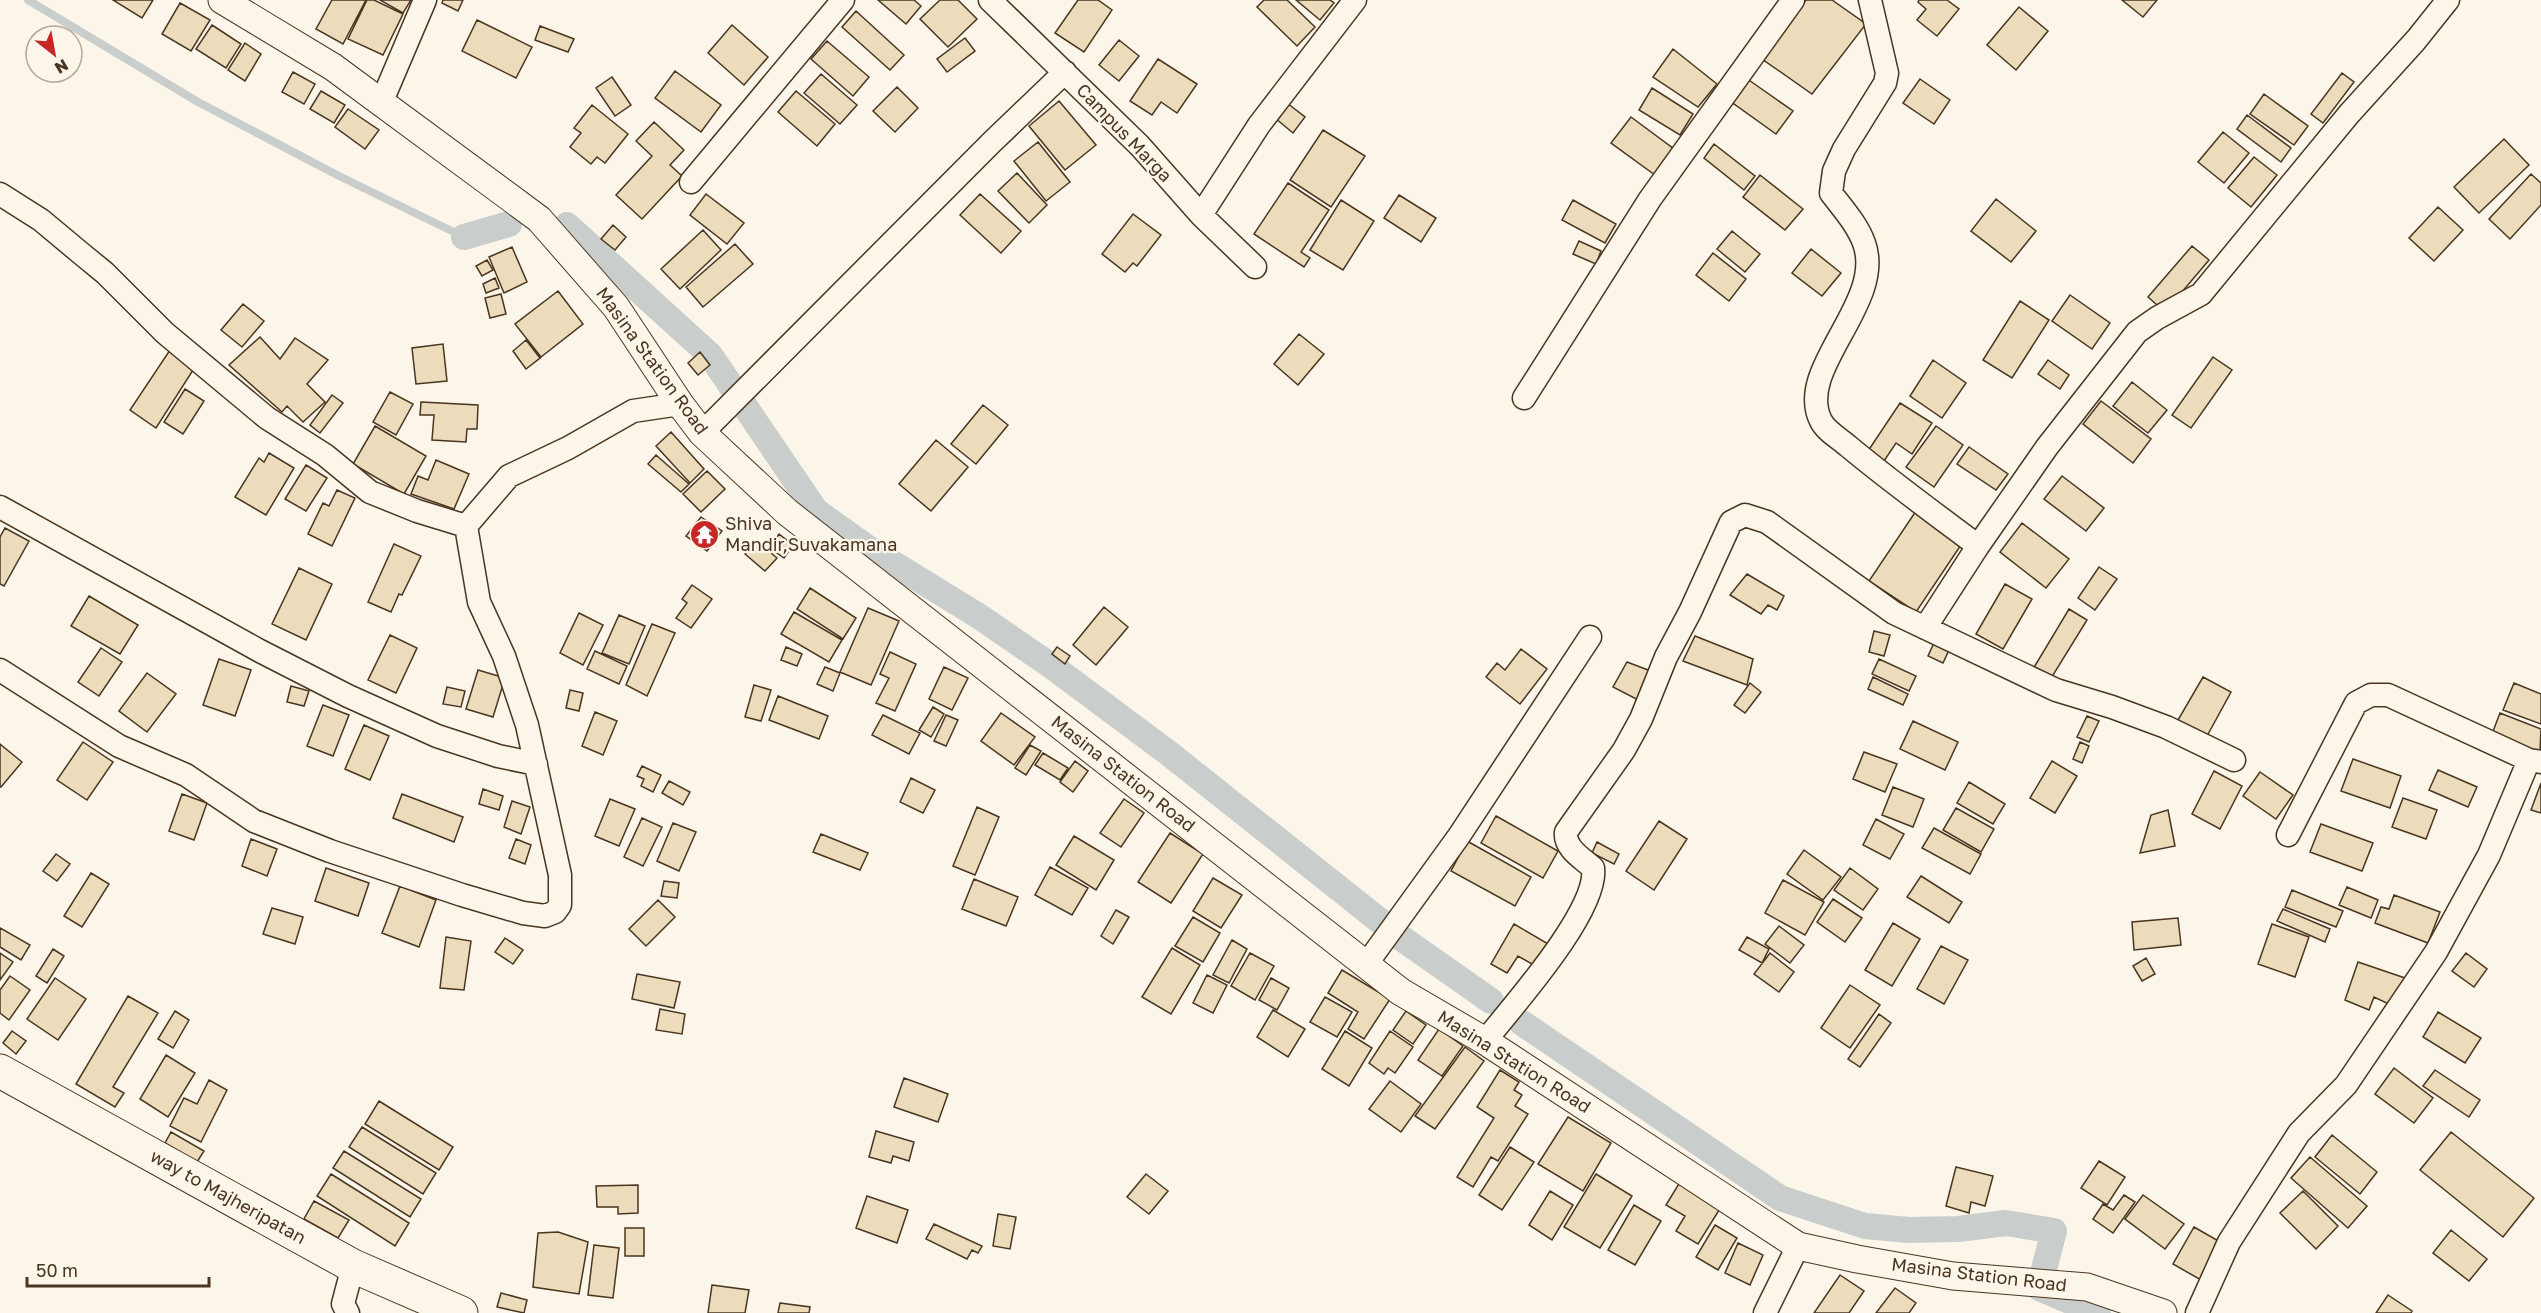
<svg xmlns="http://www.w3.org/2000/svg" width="2541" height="1313" viewBox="0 0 2541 1313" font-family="'Golos Text',sans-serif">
  <rect width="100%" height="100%" fill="#fbf6e9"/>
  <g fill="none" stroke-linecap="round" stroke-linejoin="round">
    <path stroke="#c9cecd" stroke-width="8" d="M28,0L198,102L339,176L464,237"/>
    <path stroke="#c9cecd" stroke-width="26" d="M567,225L710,355L816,511L868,548L977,615L1053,667L1171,755L1385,925
      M464,237L509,224
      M1397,935L1491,1001
      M1522,1023L1780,1198L1865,1226L1909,1230L1958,1229L2006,1223L2054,1231L2039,1288L2098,1313"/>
  </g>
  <path fill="#ecdcbc" stroke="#4a3520" stroke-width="1.5" d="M113,0H153L142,18Z
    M332,0H366L343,44L316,29Z
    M367,0H374L403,14L383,55L348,39Z
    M380,0H411L403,13Z
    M443,0H463L458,11L442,3Z
    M878,0H914L921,6L906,24Z
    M940,0H958L977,19L948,47L920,19Z
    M1078,0H1098L1112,10L1084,52L1055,33Z
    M1264,0H1287L1315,27L1297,46L1257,7Z
    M1296,0H1330L1334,3L1320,20Z
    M1806,0H1832L1866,24L1812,94L1762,59Z
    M1919,0H1947L1959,9L1937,36L1917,20L1926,9L1918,2Z
    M2122,0H2157L2143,17Z
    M180,3L210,20L191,51L162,34Z
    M2019,7L2048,31L2016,70L1987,45Z
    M856,11L904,55L890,70L842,27Z
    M477,20L532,47L516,78L462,51Z
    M212,25L241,44L226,68L196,49Z
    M732,25L768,57L744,85L708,53Z
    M540,26L574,39L568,52L535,40Z
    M965,38L975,51L947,72L937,59Z
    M1119,40L1139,56L1119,81L1099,65Z
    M827,41L869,77L853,96L811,59Z
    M245,43L261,54L245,81L228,70Z
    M1673,49L1717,84L1698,107L1653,77Z
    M1158,59L1197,84L1177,113L1161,102L1152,115L1130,101Z
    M675,71L721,105L701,132L655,98Z
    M293,72L315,84L304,104L282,92Z
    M2342,73L2354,82L2323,123L2311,114Z
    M821,74L857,105L840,124L804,93Z
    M612,77L631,105L615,116L596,88Z
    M1746,78L1793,111L1776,134L1730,101Z
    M1920,79L1950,100L1934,124L1903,103Z
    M897,87L918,108L895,132L873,111Z
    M1652,88L1693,114L1680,135L1639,110Z
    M321,91L345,105L334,123L310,109Z
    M796,91L835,124L817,146L778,112Z
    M2264,94L2308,126L2294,145L2250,114Z
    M1059,101L1096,145L1065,170L1029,126Z
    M1287,103L1305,117L1293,133L1275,118Z
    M592,105L628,134L605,163L597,157L591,164L570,147L581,133L574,128Z
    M348,109L379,130L365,149L335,127Z
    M2247,115L2291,148L2281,162L2237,129Z
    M1631,117L1674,149L1655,175L1611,143Z
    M654,122L684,150L670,165L682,176L642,219L616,195L652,156L636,141Z
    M1323,130L1365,156L1331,207L1290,180Z
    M2223,132L2249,153L2224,183L2198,162Z
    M2504,139L2529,165L2479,213L2454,187Z
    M1038,142L1070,182L1046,201L1014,161Z
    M1714,144L1755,176L1744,190L1704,158Z
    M2254,157L2277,175L2251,207L2228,188Z
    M1017,173L1047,205L1029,223L998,191Z
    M2531,174L2541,183V205L2510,239L2489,219Z
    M1760,175L1803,209L1785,230L1743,197Z
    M1288,183L1329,210L1301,252L1310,258L1304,267L1254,234Z
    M706,194L744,223L727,244L690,215Z
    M980,194L1021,231L1001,253L960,215Z
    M1399,195L1436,218L1421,242L1384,218Z
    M1996,199L2036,231L2011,262L1971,231Z
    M1341,200L1374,221L1343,270L1310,250Z
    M1573,200L1616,224L1605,243L1562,220Z
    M2438,207L2463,230L2434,261L2409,238Z
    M1133,214L1161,235L1137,266L1133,263L1125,272L1102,254Z
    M613,225L626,237L615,250L601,239Z
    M703,230L721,250L680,289L661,269Z
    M1732,231L1760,254L1745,272L1717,249Z
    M1579,241L1601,251L1596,264L1573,254Z
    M735,244L753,264L703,307L686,287Z
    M2192,246L2209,260L2165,312L2148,297Z
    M512,247L527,282L504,293L489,257Z
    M1811,249L1841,273L1822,296L1792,273Z
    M1713,253L1746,279L1729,301L1696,275Z
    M487,260L493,270L482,276L476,266Z
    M495,278L499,288L486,293L483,284Z
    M558,291L583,324L541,357L515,324Z
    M501,294L506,314L490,318L485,298Z
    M2070,295L2110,323L2092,349L2052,321Z
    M2020,301L2049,320L2012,378L1983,360Z
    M243,304L264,321L242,347L221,330Z
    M1299,334L1324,354L1298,385L1274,364Z
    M260,337L280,359L295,338L328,360L307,384L325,402L303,422L287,406L282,412L229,365Z
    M526,340L540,358L526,369L513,351Z
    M443,344L447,381L416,384L412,348Z
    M170,350L195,367L156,428L130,410Z
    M700,352L710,365L698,375L688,363Z
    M2213,357L2232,370L2191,428L2172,415Z
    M1933,360L1966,383L1942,418L1910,396Z
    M2048,360L2069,375L2060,389L2038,374Z
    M2132,382L2167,410L2148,433L2113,406Z
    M185,389L204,401L183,434L164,422Z
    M390,392L413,404L396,435L373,422Z
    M332,395L343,403L320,433L310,425Z
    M2101,401L2151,439L2133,463L2083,424Z
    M421,402L478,405L477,429H467L466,442L432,440L434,415H420Z
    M1900,403L1932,423L1912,454L1896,443L1882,464L1866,454Z
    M983,405L1008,425L976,464L951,444Z
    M375,426L426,456L404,494L353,464Z
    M1936,426L1963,445L1934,487L1906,467Z
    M671,432L704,469L690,483L656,446Z
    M936,440L968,467L931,511L899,484Z
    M1969,447L2008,474L1996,490L1957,464Z
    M269,453L294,468L266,515L235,497L259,458L264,462Z
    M656,455L689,484L681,492L648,464Z
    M436,460L469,474L454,509L411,494L418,476L428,480Z
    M306,465L327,478L306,511L285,499Z
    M707,471L725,489L701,512L683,494Z
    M2062,476L2104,508L2086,531L2044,499Z
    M337,490L355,498L332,546L308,534L323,503L329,506Z
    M1916,511L1963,542L1916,612L1869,581Z
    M701,517L722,531L707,551L686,536Z
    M2022,523L2069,559L2046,588L2000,552Z
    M5,528L29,541L4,586L0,584V537Z
    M779,534L793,545L784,558L770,548Z
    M757,541L777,558L765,571L745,554Z
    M394,544L421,556L402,595L399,594L391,612L368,602Z
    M2099,567L2117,579L2095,610L2078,598Z
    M299,568L332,584L306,640L272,624Z
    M1747,574L1784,596L1777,610L1768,605L1761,614L1730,595Z
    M2005,584L2032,599L2003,649L1976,634Z
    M692,585L712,599L691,628L676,618L687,603L682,599Z
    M810,588L856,618L843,639L797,609Z
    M89,596L138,625L120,654L71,626Z
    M1104,607L1128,627L1096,665L1073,645Z
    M868,608L899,621L871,685L840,672Z
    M2069,609L2087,620L2050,680L2033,669Z
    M794,612L842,640L829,662L781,634Z
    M579,613L603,625L583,665L560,653Z
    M619,615L645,626L629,664L602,653Z
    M652,624L675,633L647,696L626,685Z
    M1874,631L1890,635L1884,656L1869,652Z
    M390,635L417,648L396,693L368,680Z
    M1695,636L1753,659L1747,685L1683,661Z
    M1934,643L1949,650L1943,663L1928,656Z
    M786,647L802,654L797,666L781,660Z
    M1057,647L1070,656L1065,664L1052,654Z
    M101,648L122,662L99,696L78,682Z
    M1521,649L1547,669L1520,704L1486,677L1497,663L1505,670Z
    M595,651L627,666L619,684L587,669Z
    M890,652L916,664L895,711L876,703L889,678L880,674Z
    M219,659L251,670L235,716L203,705Z
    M1879,659L1916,676L1909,691L1872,674Z
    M1627,662L1656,673L1642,702L1613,687Z
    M825,667L840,673L833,691L817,684Z
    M944,667L968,678L952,710L929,699Z
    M478,670L505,678L493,717L466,709Z
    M147,673L176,694L147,732L119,711Z
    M1873,677L1908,694L1903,705L1868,689Z
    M2203,677L2231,692L2207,736L2178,720Z
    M1750,683L1761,692L1745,713L1734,705Z
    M2514,683L2541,694V724L2503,710Z
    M754,685L771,690L761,721L745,717Z
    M291,686L309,691L304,706L287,702Z
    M447,687L465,691L461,707L443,704Z
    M570,690L583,693L579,711L566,708Z
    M778,696L828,716L819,739L769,720Z
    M323,705L349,715L333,756L307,746Z
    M933,707L944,714L931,737L919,730Z
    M595,712L617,721L603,755L582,746Z
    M1001,713L1035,737L1014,765L981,741Z
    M2500,713L2541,729L2540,752L2492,734Z
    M883,715L920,733L909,754L872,735Z
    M946,715L958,720L946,746L934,741Z
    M2087,716L2099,721L2089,742L2077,737Z
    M1913,721L1958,742L1945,770L1900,749Z
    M364,725L389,736L370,780L345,769Z
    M83,742L113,762L87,800L57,780Z
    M2080,742L2089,746L2082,763L2073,759Z
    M0,744L22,762L1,787H0Z
    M1030,745L1041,751L1026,775L1015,768Z
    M1864,752L1897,764L1885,792L1853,779Z
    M1043,753L1068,768L1060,780L1035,765Z
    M2353,759L2401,776L2390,808L2341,791Z
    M1075,761L1088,771L1073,792L1060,782Z
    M2052,761L2077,776L2055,813L2030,798Z
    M642,766L661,775L653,792L641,786L644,779L637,776Z
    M2438,770L2477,787L2468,807L2429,790Z
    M2214,771L2242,786L2220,829L2192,814Z
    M2260,772L2293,795L2276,819L2243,796Z
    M911,778L935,790L923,813L900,802Z
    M669,781L690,792L683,805L662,793Z
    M1969,782L2005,804L1993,824L1957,803Z
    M2541,783V813L2531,810Z
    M1893,787L1924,799L1913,827L1882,815Z
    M483,789L503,796L499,810L479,804Z
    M182,794L207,803L194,840L169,831Z
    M402,794L463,817L454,842L393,818Z
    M2403,798L2437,810L2426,839L2392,827Z
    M610,799L635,809L619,846L595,836Z
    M1124,799L1144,813L1121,847L1100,833Z
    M512,801L530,807L521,834L504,827Z
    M977,807L999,817L975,875L953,866Z
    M1956,808L1994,829L1981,852L1943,830Z
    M2168,810L2175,846L2140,853L2151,815Z
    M1496,816L1558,851L1543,878L1481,843Z
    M642,818L662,827L643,866L624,857Z
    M1876,819L1904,834L1890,859L1863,845Z
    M1659,821L1687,839L1654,890L1626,871Z
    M673,823L696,832L679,871L657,861Z
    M2321,824L2373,843L2362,871L2310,852Z
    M1934,828L1981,854L1970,874L1922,848Z
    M1170,833L1203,854L1171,903L1138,882Z
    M821,834L868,853L860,870L813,852Z
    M1074,836L1114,860L1096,890L1056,865Z
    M251,839L277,849L267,876L242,866Z
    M516,839L531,845L525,864L509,858Z
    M1467,841L1531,877L1515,906L1451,871Z
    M1597,842L1619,854L1614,864L1592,853Z
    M1804,850L1841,877L1823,900L1787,874Z
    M56,854L70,864L57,881L43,871Z
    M1050,867L1088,888L1072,915L1035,895Z
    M326,868L369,883L358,916L315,901Z
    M1850,868L1878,889L1863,910L1834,890Z
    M91,873L109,884L82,927L64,916Z
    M1921,876L1962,902L1949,923L1907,897Z
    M1213,878L1242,895L1221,928L1193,911Z
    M974,879L1018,897L1006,926L962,909Z
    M1783,880L1824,902L1805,935L1765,913Z
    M664,881L679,883L677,898L661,896Z
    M400,886L436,900L419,947L382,933Z
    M2347,887L2378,900L2371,918L2339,905Z
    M2292,890L2343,911L2336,927L2285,907Z
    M2394,895L2440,912L2428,943L2375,923L2381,907L2389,909Z
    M1833,899L1862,918L1845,942L1817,922Z
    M658,900L675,917L646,946L629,929Z
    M272,908L303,917L295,944L263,934Z
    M2283,909L2330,929L2325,942L2277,921Z
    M1116,910L1129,917L1113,944L1101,936Z
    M1193,917L1220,933L1203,962L1175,946Z
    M2178,918L2181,945L2134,950L2132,922Z
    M1893,923L1920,939L1892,986L1865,970Z
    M1514,924L1550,945L1537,967L1518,956L1507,973L1491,964Z
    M2272,924L2309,937L2295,977L2258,964Z
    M1779,926L1804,945L1790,963L1765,944Z
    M0,928L30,945L21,960L0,947Z
    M446,937L471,941L464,990L440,988Z
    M1747,937L1769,949L1762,963L1739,950Z
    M505,938L523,950L513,964L495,952Z
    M1232,940L1247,949L1229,983L1213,975Z
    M1941,946L1968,960L1944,1004L1917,989Z
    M1172,948L1200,965L1171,1014L1142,997Z
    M53,949L64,956L47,983L36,976Z
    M0,953L13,962L0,980Z
    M1250,953L1274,966L1255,1000L1231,986Z
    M1770,953L1794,972L1779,992L1754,974Z
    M2466,953L2487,969L2474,987L2452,971Z
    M2146,958L2155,974L2142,981L2133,966Z
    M2358,962L2405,978L2393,1006L2374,997L2369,1010L2345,1000Z
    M1342,970L1390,999L1364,1039L1348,1029L1358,1012L1328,993Z
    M637,974L680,982L674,1008L632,999Z
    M1207,975L1227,985L1213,1013L1193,1003Z
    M10,976L30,990L9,1020L0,1013V990Z
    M55,978L86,999L58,1040L27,1019Z
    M1271,978L1289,988L1277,1010L1259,1000Z
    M1850,985L1880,1005L1850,1048L1821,1028Z
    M128,996L158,1013L113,1087L124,1093L115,1107L76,1084Z
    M1325,997L1352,1012L1337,1037L1310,1022Z
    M660,1009L685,1014L682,1034L656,1030Z
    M1273,1010L1305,1029L1288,1057L1257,1037Z
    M175,1011L189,1020L173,1048L158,1039Z
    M1406,1011L1426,1025L1413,1044L1393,1030Z
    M2438,1012L2481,1038L2465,1063L2423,1037Z
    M1879,1014L1891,1023L1860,1067L1848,1059Z
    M1439,1029L1463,1046L1442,1076L1418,1060Z
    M12,1031L26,1041L16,1054L3,1043Z
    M1345,1031L1372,1048L1349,1086L1322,1069Z
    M1390,1031L1413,1047L1395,1073L1388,1068L1384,1074L1369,1063Z
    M1465,1047L1484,1061L1435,1129L1415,1116Z
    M166,1055L195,1073L168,1117L140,1099Z
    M2394,1068L2433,1098L2414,1123L2375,1094Z
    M1500,1070L1519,1082L1514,1090L1522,1095L1515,1106L1528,1114L1498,1161L1491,1157L1473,1187L1457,1177L1494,1118L1477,1107Z
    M2435,1070L2480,1100L2469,1117L2423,1086Z
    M904,1078L948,1094L938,1122L894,1107Z
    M209,1080L227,1090L201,1142L170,1126L184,1098L197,1104Z
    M1390,1081L1421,1104L1401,1132L1369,1109Z
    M379,1101L453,1147L439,1170L365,1124Z
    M1568,1117L1611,1143L1583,1191L1538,1164Z
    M362,1127L436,1173L423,1194L349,1147Z
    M876,1131L914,1142L909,1161L893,1156L891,1163L869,1157Z
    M171,1132L204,1151L197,1162L165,1143Z
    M2451,1132L2534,1198L2503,1237L2420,1170Z
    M2332,1135L2377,1172L2360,1194L2315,1157Z
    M1510,1147L1534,1162L1502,1210L1479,1195Z
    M344,1151L421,1199L410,1217L333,1168Z
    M2310,1157L2367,1206L2348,1228L2291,1178Z
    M2099,1161L2125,1177L2107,1205L2081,1188Z
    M1956,1167L1993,1176L1985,1206L1971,1202L1969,1213L1946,1206Z
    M331,1174L409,1223L395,1246L317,1196Z
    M1146,1174L1168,1191L1149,1214L1127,1197Z
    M1596,1174L1632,1196L1600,1248L1564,1227Z
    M1680,1182L1721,1207L1698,1244L1676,1231L1685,1216L1666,1205Z
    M638,1185V1213L618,1214V1207H597L596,1186Z
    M1550,1191L1573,1205L1552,1240L1529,1225Z
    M2303,1191L2338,1226L2316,1249L2280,1213Z
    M2124,1195L2135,1202L2113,1233L2093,1219L2103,1204L2113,1210Z
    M2143,1195L2184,1224L2165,1249L2125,1219Z
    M867,1196L908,1210L897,1243L856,1228Z
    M314,1201L349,1220L338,1238L304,1219Z
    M1634,1205L1661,1221L1635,1265L1608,1250Z
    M998,1214L1016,1217L1010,1249L993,1246Z
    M934,1224L982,1246L978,1253L972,1250L967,1259L926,1239Z
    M1715,1225L1737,1238L1718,1270L1696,1257Z
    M2194,1227L2222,1243L2201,1280L2173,1264Z
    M625,1228H644V1256H625Z
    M2451,1230L2487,1259L2469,1281L2433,1253Z
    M558,1232L588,1242L579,1294L533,1287L538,1233Z
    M1738,1243L1763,1255L1750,1285L1725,1273Z
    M594,1245L619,1248L613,1298L588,1295Z
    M1840,1275L1864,1291L1849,1313H1814Z
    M712,1285L749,1290L745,1313H708Z
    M1895,1288L1916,1303L1909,1313H1876Z
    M501,1293L527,1300L524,1313L497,1307Z
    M2388,1295L2412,1311L2411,1313H2376Z
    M780,1303L810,1307L809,1313H778Z"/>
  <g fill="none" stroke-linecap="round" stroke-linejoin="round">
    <defs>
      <path id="minor" d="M990,0L1140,146L1201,215L1255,267
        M1870,0L1887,73L1885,83L1844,149L1834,171L1831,193C1843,209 1857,224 1864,243C1886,303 1794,369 1821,421C1826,431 1840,439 1848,446C1890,481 1934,513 1978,546
        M382,101L425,0
        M691,182L843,0
        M0,194L41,220L83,255L105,273L165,333L267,418L325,455L370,492L417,511L466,526
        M1201,215L1259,125L1355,0
        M1524,398L1650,199L1793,0
        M702,433L992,142L1065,72
        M0,507L260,651L348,696L437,736L498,756L536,764
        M1925,628L1978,546L2047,447L2137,332L2157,318L2201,294L2349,114L2416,40L2448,0
        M0,670L119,746L186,775L254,821L330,851L462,895L523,913L545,916L555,912L560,905V875L527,725L504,656L479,602L466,526L509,476L568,448L633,411L680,404
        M2288,835L2356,703L2371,695H2388L2529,760L2541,762
        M1365,966L1459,836L1590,637
        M1485,1041C1512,1007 1599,910 1593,868C1582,858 1564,848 1566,832L1624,750L1641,719L1666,657L1690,612L1731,522L1745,515L1767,522L1894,613L2056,690L2112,707L2166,727L2234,760
        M348,1313L343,1304L353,1266
        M1765,1313L1798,1246
        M2197,1313L2229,1242L2299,1133L2346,1085L2436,952L2489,855L2529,760"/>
      <path id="tertiary" d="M222,0L333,67L539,219L616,307L680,404L702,433L787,512L1401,992L1485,1041L1798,1246L1857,1259L1953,1276L2087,1287L2163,1313"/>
      <path id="primary" d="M0,1071L353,1266L461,1313"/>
    </defs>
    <use href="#minor" stroke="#4a3520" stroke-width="25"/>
    <use href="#tertiary" stroke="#4a3520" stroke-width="29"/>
    <use href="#primary" stroke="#4a3520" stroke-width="35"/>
    <use href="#minor" stroke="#fbf6e9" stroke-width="22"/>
    <use href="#tertiary" stroke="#fbf6e9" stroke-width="27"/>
    <use href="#primary" stroke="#fbf6e9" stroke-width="33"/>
  </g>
  <defs>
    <symbol id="temple-disc" viewBox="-11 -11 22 22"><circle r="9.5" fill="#c62828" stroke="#fbf6e9"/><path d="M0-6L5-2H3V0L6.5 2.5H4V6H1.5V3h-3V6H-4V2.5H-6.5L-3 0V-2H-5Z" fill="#fff"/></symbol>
  </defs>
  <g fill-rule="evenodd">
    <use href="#temple-disc" x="688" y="518" width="33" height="33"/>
  </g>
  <g text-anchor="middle" stroke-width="4.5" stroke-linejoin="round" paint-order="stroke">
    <g font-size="18" fill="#4a3520" stroke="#fbf6e9">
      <text transform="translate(1124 133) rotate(46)" y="6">Campus Marga</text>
      <text transform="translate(652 361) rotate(54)" y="6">Masina Station Road</text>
      <text transform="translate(1123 774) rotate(38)" y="6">Masina Station Road</text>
      <text transform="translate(1514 1062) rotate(32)" y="6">Masina Station Road</text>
      <text transform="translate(228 1197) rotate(29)" y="6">way to Majheripatan</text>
      <text transform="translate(1979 1275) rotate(7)" y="6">Masina Station Road</text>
    </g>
    <g font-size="18" fill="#4a3520" stroke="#fbf6e9" text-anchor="start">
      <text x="725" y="530">Shiva<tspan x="725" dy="21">Mandir,Suvakamana</tspan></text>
    </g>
  </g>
  <g transform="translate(54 54) rotate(149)"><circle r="28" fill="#fbf6e9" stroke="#b4a999" stroke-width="1.5"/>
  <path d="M0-4.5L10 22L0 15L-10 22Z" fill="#c62828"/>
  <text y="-9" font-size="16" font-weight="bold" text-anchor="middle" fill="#4a3520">N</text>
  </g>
  <path d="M27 1277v9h182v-9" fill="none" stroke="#4a3520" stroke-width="3"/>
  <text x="36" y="1277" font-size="18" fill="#4a3520" stroke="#fbf6e9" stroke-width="4.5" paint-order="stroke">50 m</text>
</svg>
